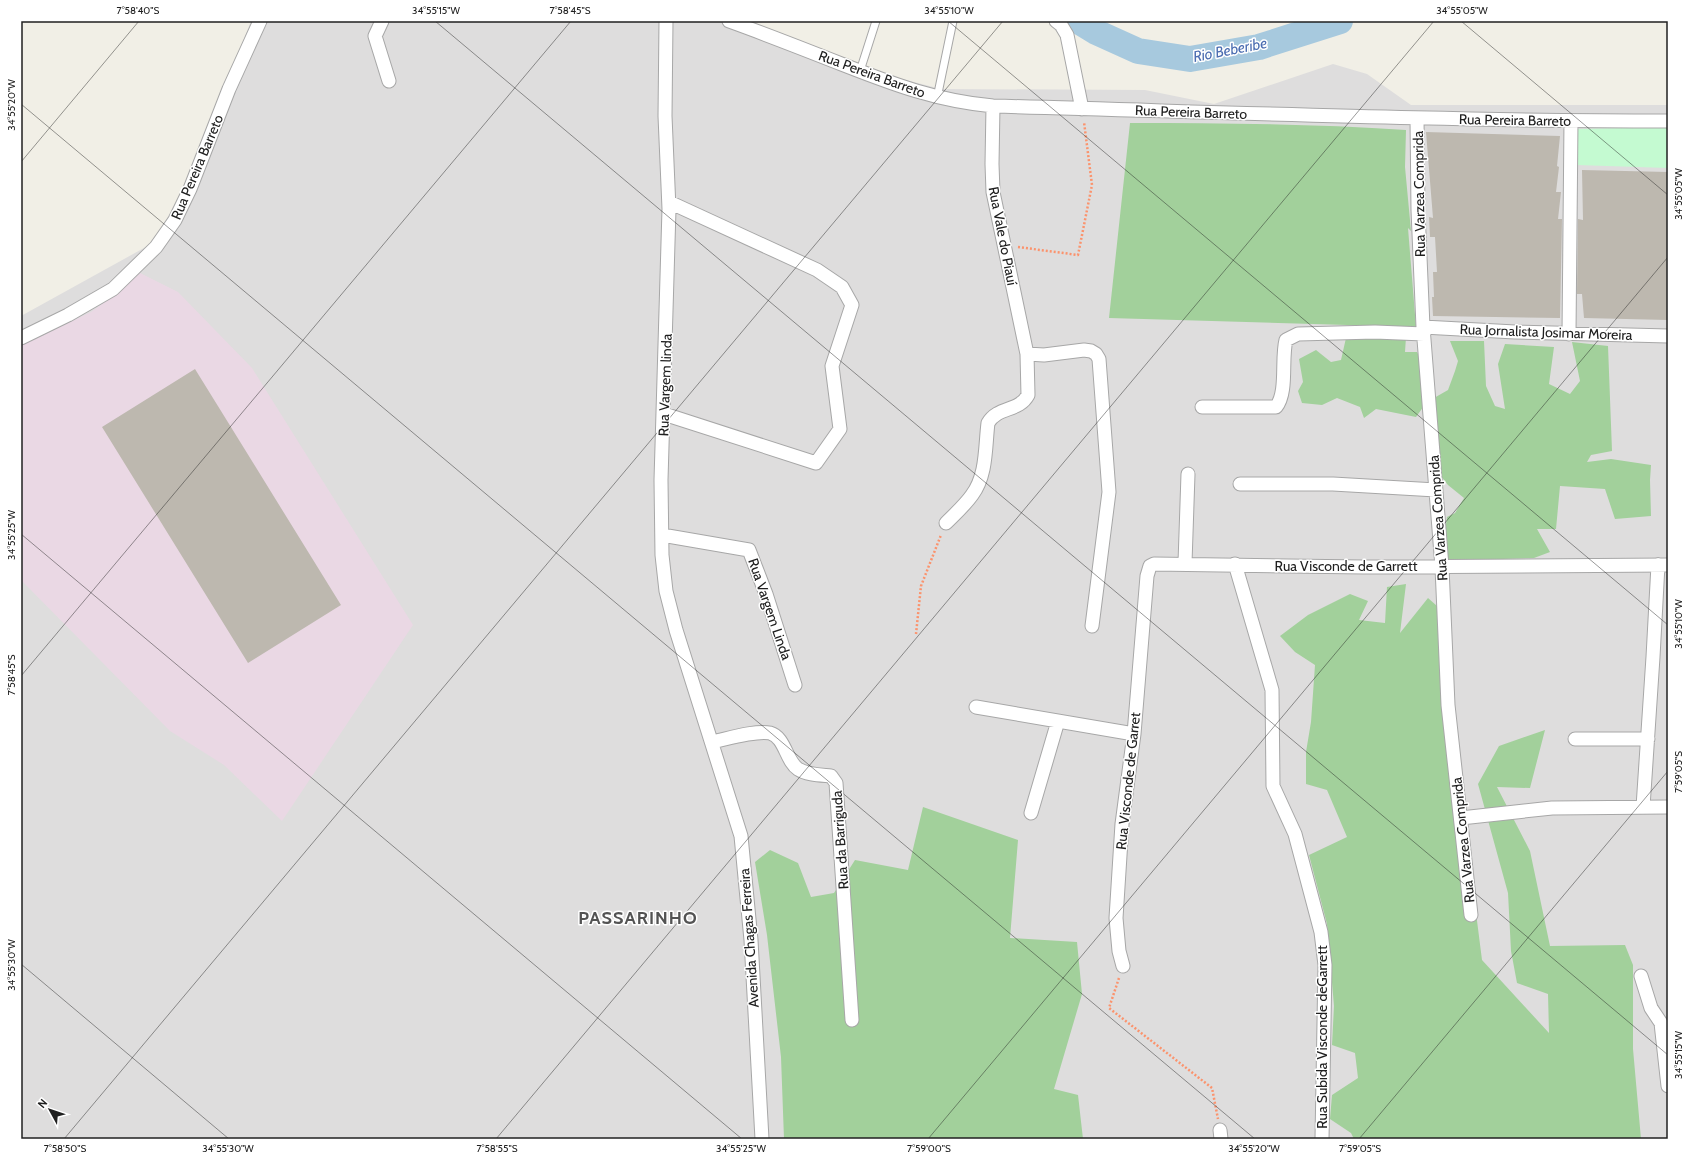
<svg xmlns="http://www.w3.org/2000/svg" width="1689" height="1160" viewBox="0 0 1689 1160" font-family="Cabin,sans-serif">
  <rect width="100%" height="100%" fill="#f1efe6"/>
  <path fill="#dedddd" d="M251,21H748L875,72L941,89L1145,90L1214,104L1333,64L1367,74L1411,105H1668V1139H21V316L153,243L188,181Z"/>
  <path fill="#ead8e4" d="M140,273L178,292L252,368L413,625L282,821L224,765L170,731L21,580V345L91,312L121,290Z"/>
  <path fill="#a2d09b" d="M1130,123C1222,123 1314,124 1406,130L1405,167L1411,231L1408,228L1416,327L1109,318Z
    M1406,337L1405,352H1417L1427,372L1429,399L1416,417L1376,409L1364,418L1360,407L1337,398L1322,405L1302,403L1298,391L1303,382L1299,359L1316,350L1331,362L1341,360L1346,338Z
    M1450,341H1484L1486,386L1495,406L1505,409L1498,364L1505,344L1554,347L1549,384L1570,394L1580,381L1572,342L1608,346L1612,451L1591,455L1587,462L1611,459L1651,465L1650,480L1651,516L1615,519L1605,489L1560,486L1556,529H1537L1550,552L1534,558L1441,561L1447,517L1455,513L1464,498L1448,485L1440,475L1434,398L1448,390L1455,371L1458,361Z
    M1406,584L1400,633L1428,598L1437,606L1482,960L1549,1033L1548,994L1517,983L1511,951L1508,893L1478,784L1499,746L1545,730L1530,788L1497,787L1530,851L1550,946L1625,945L1633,965V1049L1641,1139H1354L1351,1133L1330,1119L1332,1095L1358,1078L1355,1053L1332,1045L1334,1006L1327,924L1309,855L1347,837L1327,790L1306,784V752L1311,722L1315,665L1295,652L1280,636L1308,615L1350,594L1368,601L1359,620L1385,623L1387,587Z
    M923,807L1018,840L1010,938L1077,942L1082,994L1054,1089L1078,1095L1083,1139H784L781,1057L767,935L755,862L770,850L798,863L811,897L834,893L855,860L908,870Z"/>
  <path fill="#c4fad1" d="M1668,127V168L1577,165L1578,129Z"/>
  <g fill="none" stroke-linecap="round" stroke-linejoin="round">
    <path stroke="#a7c9de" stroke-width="26" d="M1078,21L1096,32L1138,51L1190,59L1259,47L1340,21"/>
  </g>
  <path fill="#bdb8af" d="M1426,132L1560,136L1557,166L1559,167L1556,192H1561L1558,219H1562L1560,318L1433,316L1432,297H1434L1433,272H1437L1435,237H1430L1429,217L1433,218Z
    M1582,170L1668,172V320L1584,318L1582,294H1577L1578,219L1583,220Z
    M195,369L341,605L248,663L102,427Z"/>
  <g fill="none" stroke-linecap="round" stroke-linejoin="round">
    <defs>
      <path id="lane" d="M860,71L876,21
        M937,98L953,21"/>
      <path id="street" d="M382,21L375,36L389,81
        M666,21L665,116L669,209L661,480L662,555L666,591L676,630L741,836L751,940L762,1139
        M729,21C768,35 806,50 844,65C895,85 938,101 993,106C1218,112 1443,121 1668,121
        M1056,21L1061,25L1067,35L1082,109
        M1417,119L1418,210L1423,327L1442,567L1448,705L1471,915
        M1423,327L1515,332L1668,336
        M1569,334L1571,121
        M21,338L68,315L113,289L156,247L175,220L190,189L229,89L260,21
        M1027,354L1044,355L1084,350L1091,351L1096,354L1099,359L1109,492L1092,626
        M1202,407H1276C1288,392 1281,359 1286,340L1298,334L1375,332L1424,334
        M664,414L816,463L840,429L832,366L852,305L842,287L817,270L669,202
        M1240,484H1333L1436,490
        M946,523C955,514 965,505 972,495C987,475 985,447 988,423C998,406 1019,412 1028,395L1027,354L993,192L992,164L993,106
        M662,535L749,550L766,594L795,685
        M1185,563L1188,474
        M1235,564L1272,690L1273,786L1295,834L1321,932L1325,965L1322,1139
        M976,707L1134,734
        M1575,739H1648
        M712,742C727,739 755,730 770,733C785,737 786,761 798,769C807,775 821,775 831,776L836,783L852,1020
        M1643,807L1653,657L1658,565
        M1031,813L1058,721
        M1461,818L1552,808L1668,807
        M1123,966L1119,951L1116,918L1122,824L1134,734L1147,576L1150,566L1154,564L1364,567L1668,565
        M1641,976L1651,1008L1661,1023L1668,1086
        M1220,1130L1221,1139"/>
    </defs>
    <use href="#lane" stroke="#a7a7a7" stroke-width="9"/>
    <use href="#street" stroke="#a7a7a7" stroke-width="15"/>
    <path stroke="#fb936d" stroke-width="2.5" stroke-dasharray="2 2" stroke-linecap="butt" d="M1018,247L1078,255L1092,185L1084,122
      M916,634L921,586L941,535
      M1119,978L1109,1008L1212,1088L1218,1119"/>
    <use href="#lane" stroke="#fff" stroke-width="7"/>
    <use href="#street" stroke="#fff" stroke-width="13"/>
  </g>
  <path fill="none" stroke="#202020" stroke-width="1" stroke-opacity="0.45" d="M435,21L1668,1055M948,21L1668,625M1461,21L1668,195M21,104L1255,1139M21,162L139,21M21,534L742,1139M21,676L571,21M21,964L229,1139M64,1139L1003,21M496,1139L1434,21M928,1139L1668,257M1359,1139L1668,771"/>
  <g text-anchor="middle" stroke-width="3" stroke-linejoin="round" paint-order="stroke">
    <g font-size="14" fill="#202020" stroke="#fff">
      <text transform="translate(872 74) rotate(20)" y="5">Rua Pereira Barreto</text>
      <text transform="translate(1191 112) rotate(2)" y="5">Rua Pereira Barreto</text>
      <text transform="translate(1515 120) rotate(1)" y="5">Rua Pereira Barreto</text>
      <text transform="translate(197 167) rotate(-67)" y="5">Rua Pereira Barreto</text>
      <text transform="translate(1419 194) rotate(-91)" y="5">Rua Varzea Comprida</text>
      <text transform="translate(1003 236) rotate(79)" y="5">Rua Vale do Piauí</text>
      <text transform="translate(1546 332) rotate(2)" y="5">Rua Jornalista Josimar Moreira</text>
      <text transform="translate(665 385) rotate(-88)" y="5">Rua Vargem linda</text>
      <text transform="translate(1438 518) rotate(-94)" y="5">Rua Varzea Comprida</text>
      <text x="1346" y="571">Rua Visconde de Garrett</text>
      <text transform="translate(770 609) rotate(71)" y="5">Rua Vargem Linda</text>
      <text transform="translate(1128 781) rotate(-84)" y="5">Rua Visconde de Garret</text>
      <text transform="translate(840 840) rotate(-94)" y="5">Rua da Barriguda</text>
      <text transform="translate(1463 840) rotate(-96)" y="5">Rua Varzea Comprida</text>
      <text transform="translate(749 938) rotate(-94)" y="5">Avenida Chagas Ferreira</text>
      <text transform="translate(1322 1037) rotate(-90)" y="5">Rua Subida Visconde deGarrett</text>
    </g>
    <g font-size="15" font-style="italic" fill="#4b6db1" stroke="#fff">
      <text transform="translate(1230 50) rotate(-11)" y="5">Rio Beberibe</text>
    </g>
    <g font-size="18" font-weight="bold" letter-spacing="1" fill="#535353" stroke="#fff">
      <text x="638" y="924">PASSARINHO</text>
    </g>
  </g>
  <rect width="1689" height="1160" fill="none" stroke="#ffffff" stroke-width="44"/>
  <g transform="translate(50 1110) rotate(310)" stroke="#ffffff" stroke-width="3" paint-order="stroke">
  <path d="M0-3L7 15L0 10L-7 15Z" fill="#202020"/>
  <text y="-6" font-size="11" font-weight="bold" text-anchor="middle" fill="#202020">N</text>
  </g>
  <rect x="22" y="22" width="1645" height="1116" fill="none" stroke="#202020" stroke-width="1.5"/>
  <g font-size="10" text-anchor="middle" fill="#202020">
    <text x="138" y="14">7°58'40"S</text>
    <text x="436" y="14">34°55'15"W</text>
    <text x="570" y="14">7°58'45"S</text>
    <text x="949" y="14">34°55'10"W</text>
    <text x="1462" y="14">34°55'05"W</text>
    <text transform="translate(11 105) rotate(-90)" y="4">34°55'20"W</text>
    <text transform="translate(1678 194) rotate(-90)" y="4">34°55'05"W</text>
    <text transform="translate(11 535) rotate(-90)" y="4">34°55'25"W</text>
    <text transform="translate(1678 624) rotate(-90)" y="4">34°55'10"W</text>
    <text transform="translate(11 675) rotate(-90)" y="4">7°58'45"S</text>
    <text transform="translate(1678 772) rotate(-90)" y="4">7°59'05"S</text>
    <text transform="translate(11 965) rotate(-90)" y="4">34°55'30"W</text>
    <text transform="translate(1678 1055) rotate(-90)" y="4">34°55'15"W</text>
    <text x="65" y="1152">7°58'50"S</text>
    <text x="228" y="1152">34°55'30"W</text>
    <text x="497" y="1152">7°58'55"S</text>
    <text x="741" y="1152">34°55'25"W</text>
    <text x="929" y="1152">7°59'00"S</text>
    <text x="1254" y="1152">34°55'20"W</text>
    <text x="1360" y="1152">7°59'05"S</text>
  </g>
</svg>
